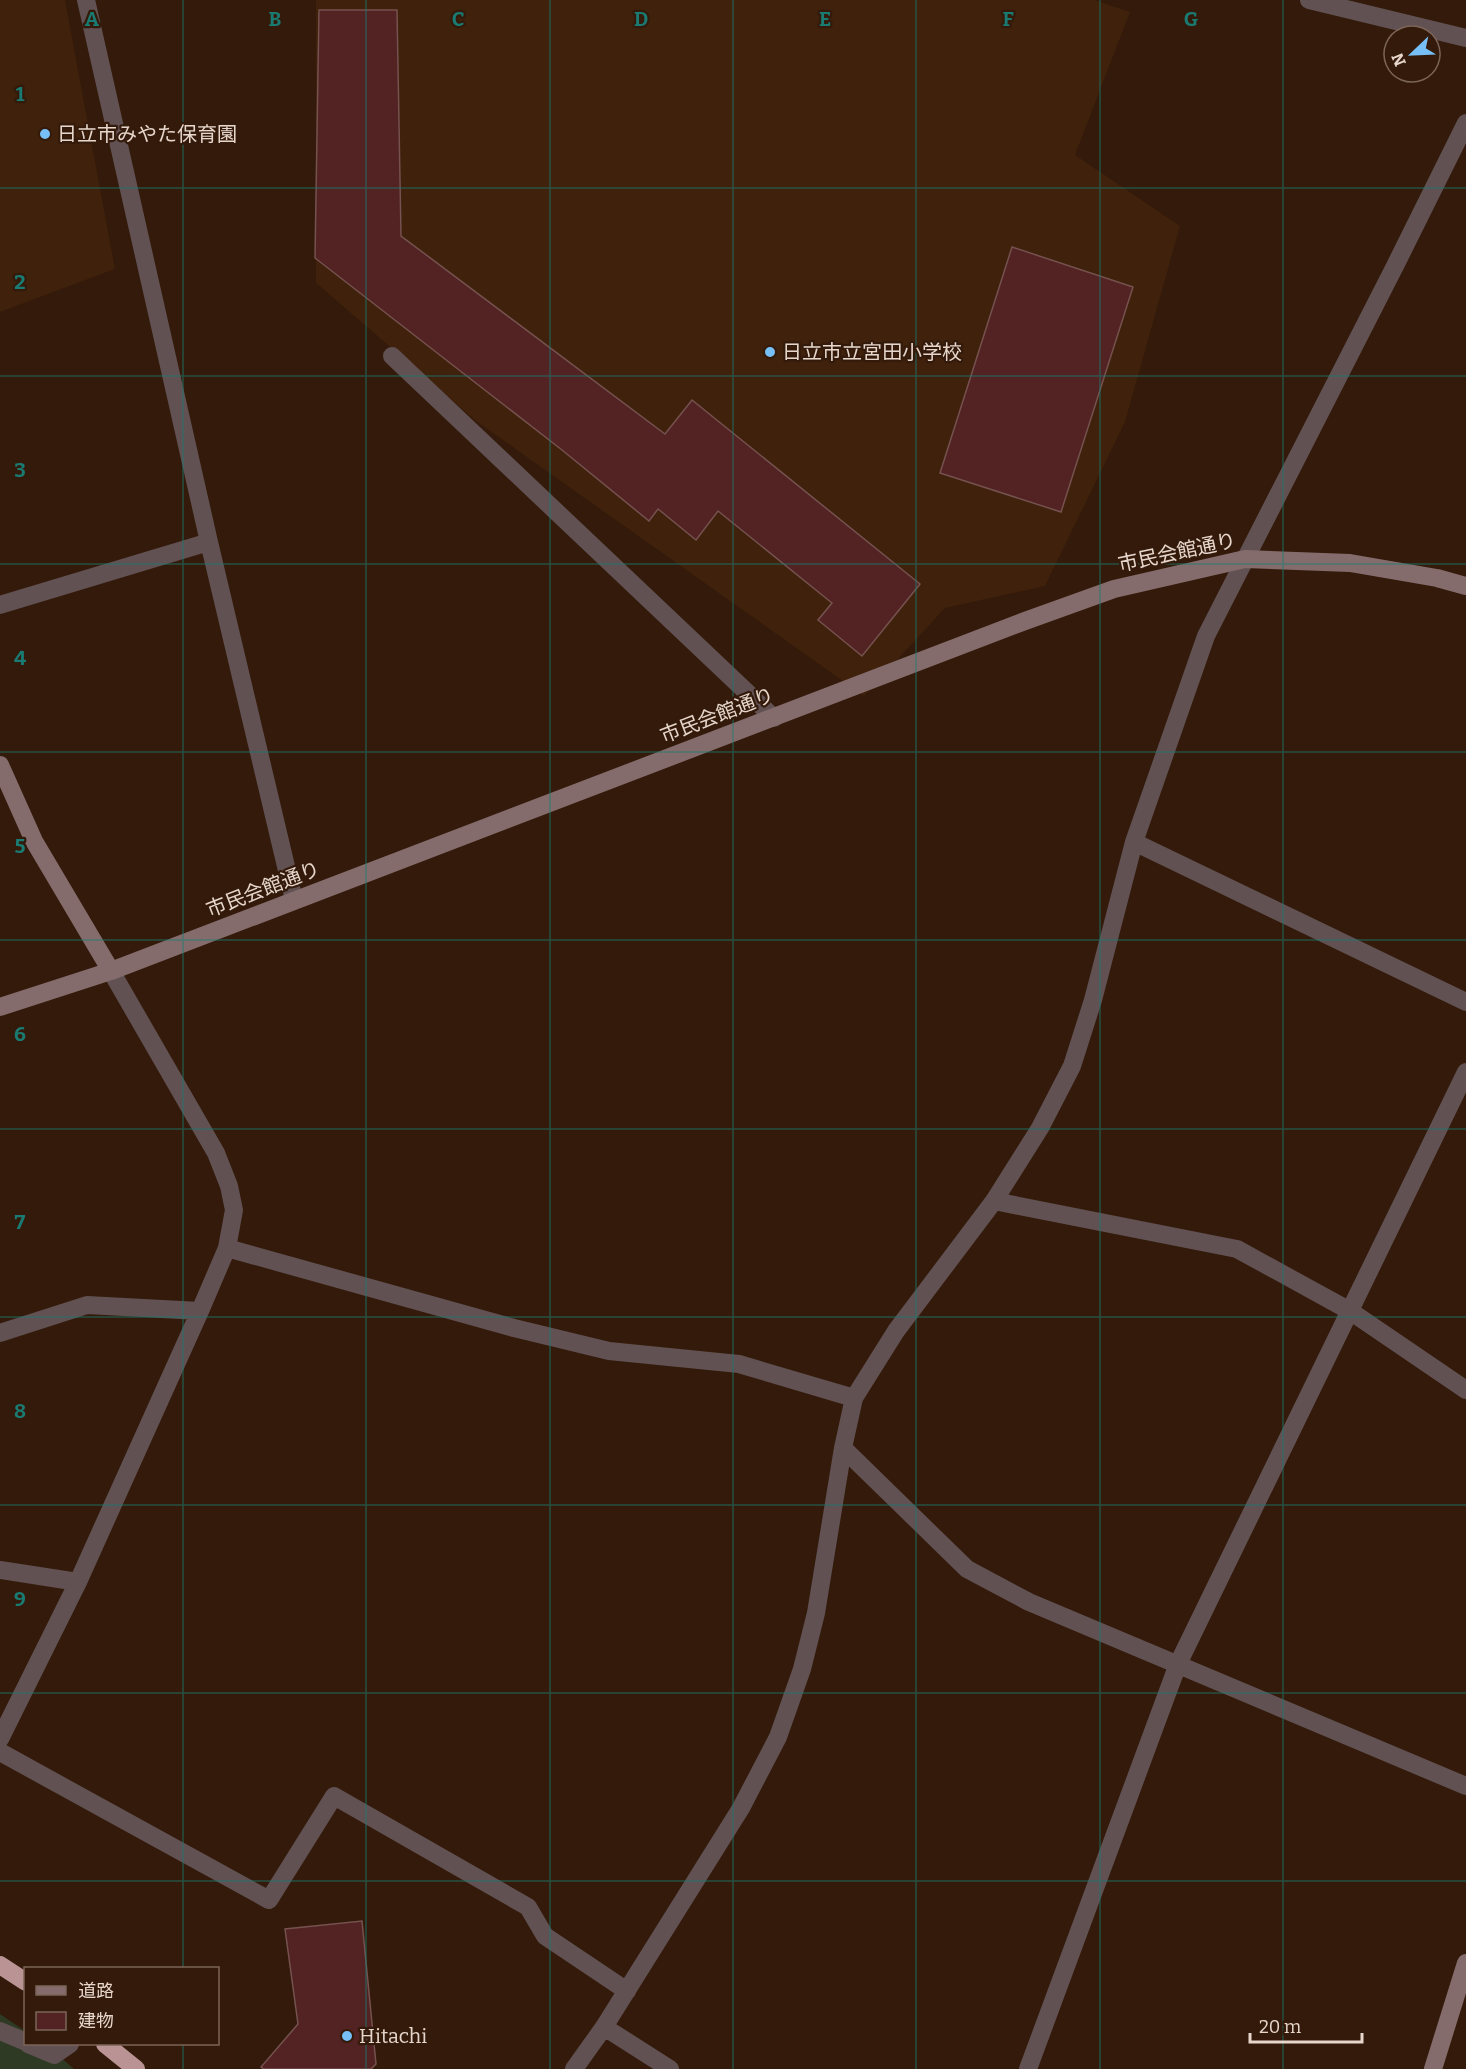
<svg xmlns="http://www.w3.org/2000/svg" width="1466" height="2069" viewBox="0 0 1466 2069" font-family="Bitter,'Noto Sans JP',serif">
  <rect width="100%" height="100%" fill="#331a0a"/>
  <path fill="#3f210c" d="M0,0H65L115,269L0,312Z
    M316,0H1094L1130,12L1075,155L1180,226L1125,422L1045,586L945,608L864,696L476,421L316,283Z"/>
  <path fill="#2e3a23" d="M0,2014L25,2031L26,2044L48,2046L74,2069H0Z"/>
  <path fill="#522322" stroke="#75524f" stroke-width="1.5" d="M319,10H397L401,236L665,434L692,400L920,584L862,656L818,620L832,603L718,511L696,540L658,509L649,521L562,450L315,258Z
    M1012,247L1133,287L1061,512L940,473Z
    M362,1921L376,2064L371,2069H264L261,2067L298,2024L285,1929Z"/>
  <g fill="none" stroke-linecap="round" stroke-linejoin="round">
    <path stroke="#615152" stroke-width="18" d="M392,356L774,718"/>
    <path stroke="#615152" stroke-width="18" d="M86,0L209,542L294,900
      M1309,0L1466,38
      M0,605L209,542
      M1134,842L1466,1002
      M994,1201L1237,1249L1350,1311L1466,1390
      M227,1248L514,1328L609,1351L739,1364L854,1398
      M0,1333L87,1305L200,1311
      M843,1448L967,1569L1029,1602L1466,1786
      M0,1570L78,1582
      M0,1739L78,1582L200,1311L227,1248L234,1210L229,1186L216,1153L111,971
      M0,1752L269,1900L334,1796L528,1907L545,1936L627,1991
      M604,2027L670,2069
      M0,2031L26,2042
      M28,2044L54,2055L70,2044
      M574,2069L604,2027L741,1808L778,1737L802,1669L816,1613L843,1448L854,1398L896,1331L994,1201L1040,1128L1072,1066L1093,1000L1134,842L1206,636L1395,266L1466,123
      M1028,2069L1178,1664L1466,1072"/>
    <path stroke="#856c6c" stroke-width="18" d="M0,765L34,841L111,971
      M0,1007L111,971L1025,621L1114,589L1245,559L1350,563L1437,578L1466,586
      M1433,2069L1466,1963"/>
    <path stroke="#ba9394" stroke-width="18" d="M0,1965L26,1982
      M105,2044L136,2069"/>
  </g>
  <path fill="none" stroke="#1a7b73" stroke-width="1.5" stroke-opacity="0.55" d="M183,0V1968M366,0V2069M550,0V2069M733,0V2069M916,0V2069M1100,0V2069M1283,0V2069M0,188H1466M0,376H1466M0,564H1466M0,752H1466M0,940H1466M0,1129H1466M0,1317H1466M0,1505H1466M0,1693H1466M0,1881H1466M183,2044V2069"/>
  <g fill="#77bff7" stroke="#331a0a" stroke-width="2">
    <circle cx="45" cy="134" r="6"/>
    <circle cx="770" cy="352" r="6"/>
    <circle cx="347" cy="2036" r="6"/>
  </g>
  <g text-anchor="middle" stroke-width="4.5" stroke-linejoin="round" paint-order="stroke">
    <g font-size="20" fill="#e7d6cc" stroke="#331a0a" text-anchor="start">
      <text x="57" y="141">日立市みやた保育園</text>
      <text x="782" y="359">日立市立宮田小学校</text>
      <text x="359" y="2043">Hitachi</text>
    </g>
    <g font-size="20" fill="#e7d6cc" stroke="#331a0a">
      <text transform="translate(1177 552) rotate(-12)" y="7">市民会館通り</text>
      <text transform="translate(717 715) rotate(-21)" y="7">市民会館通り</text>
      <text transform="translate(263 889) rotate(-21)" y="7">市民会館通り</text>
    </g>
  </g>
  <g font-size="20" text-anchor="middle" font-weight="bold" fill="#1a7b73" stroke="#331a0a" stroke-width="4.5" stroke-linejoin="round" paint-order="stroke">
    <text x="92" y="26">A</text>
    <text x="275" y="26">B</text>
    <text x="458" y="26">C</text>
    <text x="641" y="26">D</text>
    <text x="825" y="26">E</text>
    <text x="1008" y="26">F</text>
    <text x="1191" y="26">G</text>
    <text x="20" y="101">1</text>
    <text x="20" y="289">2</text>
    <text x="20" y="477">3</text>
    <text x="20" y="665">4</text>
    <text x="20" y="853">5</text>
    <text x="20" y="1041">6</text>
    <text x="20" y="1229">7</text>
    <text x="20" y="1418">8</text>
    <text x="20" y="1606">9</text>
  </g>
  <rect x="24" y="1967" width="195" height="78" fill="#331a0a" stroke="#7b6558" stroke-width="1.5"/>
  <rect x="36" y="1986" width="30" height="9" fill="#856c6c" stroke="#7b6558" stroke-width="1.5"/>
  <text x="78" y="1997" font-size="18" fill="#e7d6cc">道路</text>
  <rect x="36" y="2012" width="30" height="18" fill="#522322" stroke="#7b6558" stroke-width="1.5"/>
  <text x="78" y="2027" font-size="18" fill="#e7d6cc">建物</text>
  <g transform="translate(1412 54) rotate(247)"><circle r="28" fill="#331a0a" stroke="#7b6558" stroke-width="1.5"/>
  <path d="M0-4.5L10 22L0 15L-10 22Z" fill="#77bff7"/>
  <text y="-9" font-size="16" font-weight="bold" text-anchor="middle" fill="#e7d6cc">N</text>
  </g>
  <path d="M1250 2033v9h112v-9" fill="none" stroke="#e7d6cc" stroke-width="3"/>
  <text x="1259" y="2033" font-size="18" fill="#e7d6cc" stroke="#331a0a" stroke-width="4.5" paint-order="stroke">20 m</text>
</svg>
